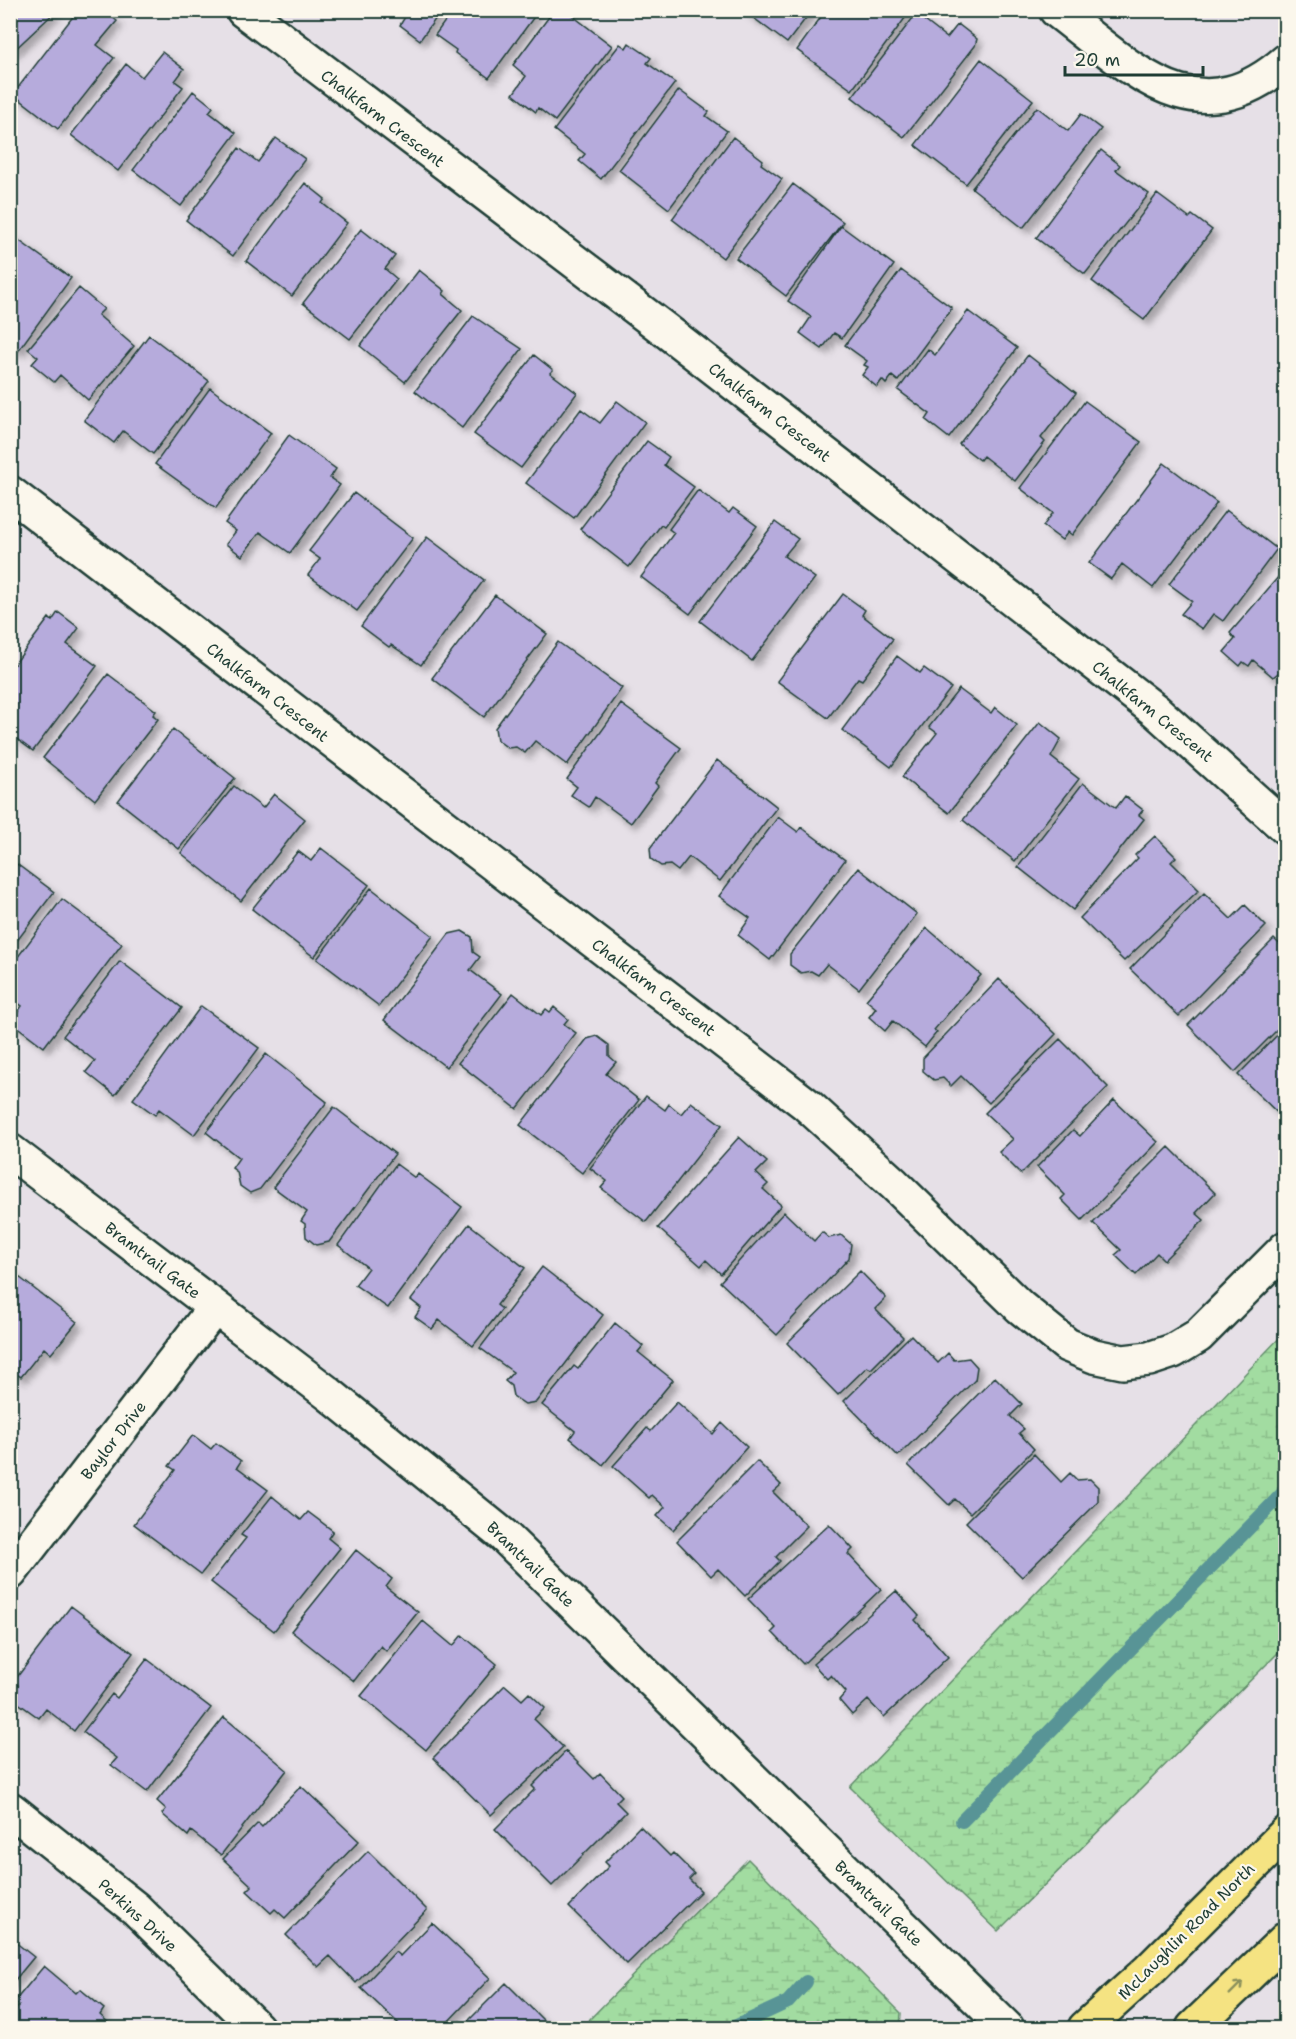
<svg xmlns="http://www.w3.org/2000/svg" width="1296" height="2039" viewBox="0 0 1296 2039" font-family="'Shantell Sans',sans-serif">
  <defs>
    <pattern id="wetland-marsh" width="20" height="14" patternUnits="userSpaceOnUse" patternTransform="scale(1.5)"><rect width="20" height="14" fill="#a2dca1"/><path d="M1 5h8M5 5V1M11 12h8M15 12V8" fill="none" stroke="#8bbe8b"/></pattern>
    <filter id="shadow"><feDropShadow dx="5.5" dy="5.5" stdDeviation="3" flood-color="#0004"/></filter>
  </defs>
  <rect width="100%" height="100%" fill="#e6e0e7"/>
  <filter id="ink" filterUnits="userSpaceOnUse"><feTurbulence type="fractalNoise" baseFrequency=".0167" numOctaves="2"/><feDisplacementMap in="SourceGraphic" scale="12" xChannelSelector="R" yChannelSelector="G"/><feConvolveMatrix kernelMatrix="1 2 1 2 8 2 1 2 1" color-interpolation-filters="sRGB"/></filter>
  <g filter="url(#ink)">
    <path fill="url(#wetland-marsh)" stroke="#608c6a" stroke-width="1.5" d="M1285,1332V1646L998,1931L850,1787Z
      M748,1859L901,2013L900,2028H581Z"/>
    <g fill="none" stroke-linecap="round" stroke-linejoin="round">
      <path stroke="#589496" stroke-width="14" d="M962,1821L1286,1490
        M732,2028L788,2002L806,1982"/>
    </g>
    <path fill="#b6abdc" stroke="#1f3d34" stroke-width="1.5" filter="url(#shadow)" d="M10,10H57L10,54Z
      M78,10H103L117,21L97,45L114,58L58,129L13,94Z
      M396,10H442L420,40L400,25L405,17Z
      M453,10H539L489,78L455,53L456,50L435,35Z
      M554,10H565L612,46L555,121L538,108L536,112L513,94L526,76L513,65Z
      M743,10H812L787,43Z
      M826,10H911L852,90L797,50Z
      M916,14L947,38L958,24L977,39L975,46L904,137L852,97Z
      M629,43L651,58L647,63L675,83L601,179L579,161L585,154L554,130L620,44L626,48Z
      M162,52L184,69L175,81L183,87L118,171L71,135L126,64L142,77Z
      M981,59L1033,100L966,184L915,145Z
      M679,90L709,112L706,116L727,131L669,209L619,170Z
      M193,91L213,107L209,112L236,133L181,206L133,170Z
      M1037,107L1068,131L1081,114L1101,129L1023,228L972,188Z
      M733,137L763,160L761,164L782,179L723,258L672,219Z
      M276,138L305,159L233,256L186,220L239,148L258,162Z
      M1101,150L1120,165L1116,170L1149,194L1085,274L1036,238Z
      M305,183L325,199L322,203L347,223L292,296L246,261Z
      M793,184L843,222L786,296L736,258Z
      M1157,194L1189,218L1192,215L1212,230L1144,320L1092,281Z
      M841,226L894,265L842,338L834,333L822,349L800,333L811,317L788,301Z
      M361,229L395,256L385,269L397,279L350,339L303,303Z
      M10,234L71,278L18,351L10,346Z
      M419,270L445,291L443,294L462,310L405,382L360,346Z
      M901,270L952,308L898,381L892,376L886,384L882,380L877,387L862,375L868,367L864,365L867,361L845,345Z
      M79,288L104,309L98,315L134,346L88,400L60,375L54,382L32,364L38,357L28,349Z
      M968,311L1017,348L949,438L926,420L930,414L898,390L928,349L935,355Z
      M473,316L522,349L462,428L415,391Z
      M149,335L209,381L153,454L123,431L114,443L84,420Z
      M534,355L553,370L550,373L577,393L521,468L474,434Z
      M1028,355L1076,393L1041,438L1045,442L1015,481L983,456L980,460L959,444Z
      M210,388L271,433L216,508L155,464Z
      M617,401L645,422L574,518L526,483L581,409L600,423Z
      M1085,401L1141,442L1072,535L1068,532L1062,540L1043,526L1053,513L1020,488Z
      M289,435L336,469L330,478L340,485L290,553L260,532L242,556L226,544L236,531L225,523Z
      M647,441L669,457L664,465L694,487L664,527L661,525L629,567L580,529Z
      M1164,463L1217,503L1153,588L1122,564L1111,579L1089,563Z
      M698,490L729,513L733,508L757,526L690,614L641,577L674,533L669,529Z
      M354,493L413,538L357,611L308,575L320,559L309,551Z
      M1226,510L1277,549L1223,621L1213,614L1202,629L1181,614L1192,601L1169,584Z
      M775,522L798,539L784,556L815,578L752,661L700,621Z
      M427,537L484,580L421,665L391,645L389,647L361,626Z
      M1286,568V667L1273,677L1253,660L1249,666L1243,662L1240,666L1224,652L1235,639L1230,633Z
      M843,594L865,610L862,615L893,639L862,680L858,678L828,718L777,681Z
      M495,595L547,634L484,717L432,678Z
      M58,612L79,628L67,644L97,666L33,751L10,734V670L49,618L52,621Z
      M558,642L622,688L567,765L535,741L525,753L516,747L508,748L497,740L495,728Z
      M897,656L920,673L924,668L951,688L891,767L842,730Z
      M108,674L156,711L153,715L158,719L95,800L43,758Z
      M959,689L991,713L995,707L1017,725L949,813L902,777L937,733L929,727Z
      M621,704L681,748L655,783L658,786L631,823L595,797L589,807L571,795L577,787L567,779Z
      M1040,722L1061,739L1051,757L1079,779L1015,861L963,820Z
      M173,729L235,778L179,849L118,801Z
      M717,760L777,807L720,881L689,857L678,871L670,865L661,866L651,859L650,848Z
      M1083,783L1116,808L1125,796L1143,810L1139,815L1144,819L1073,910L1018,867Z
      M234,786L263,808L274,794L305,819L241,901L181,853Z
      M778,817L798,832L801,827L845,860L770,960L738,935L750,918L719,896Z
      M1155,836L1176,857L1171,862L1199,890L1124,961L1080,918L1138,858L1135,855Z
      M321,848L369,885L314,957L252,909L298,851L311,861Z
      M10,859L54,892L10,950Z
      M858,868L917,914L859,989L827,964L818,975L811,971L801,973L790,965V954Z
      M371,888L433,936L379,1006L317,959Z
      M1204,893L1231,919L1245,905L1266,926L1179,1016L1130,969Z
      M62,899L122,944L44,1047L11,1022L22,1006L10,997V967Z
      M927,928L981,975L934,1030L937,1032L925,1047L893,1021L885,1031L869,1017L876,1008L866,1000Z
      M462,931L472,937L473,952L480,957L470,970L502,994L446,1067L384,1020L449,934Z
      M1274,939L1286,950V966L1281,971L1286,975V1021L1235,1072L1188,1025Z
      M120,961L182,1008L115,1095L86,1072L95,1061L63,1036Z
      M999,979L1056,1034L989,1103L961,1076L951,1086L943,1078L934,1080L923,1071V1058Z
      M513,993L541,1015L546,1009L550,1012L554,1007L568,1019L564,1024L576,1033L517,1109L458,1063Z
      M201,1006L259,1048L194,1135L159,1109L155,1115L133,1099Z
      M1286,1026V1121L1238,1075Z
      M597,1036L609,1045V1056L616,1062L606,1074L639,1100L582,1173L520,1125L587,1039Z
      M1060,1039L1108,1087L1021,1174L999,1152L1013,1139L985,1113Z
      M266,1054L327,1102L260,1189L250,1193L240,1186L237,1172L232,1168L239,1158L206,1132Z
      M646,1096L665,1110L669,1104L681,1114L691,1102L722,1125L646,1222L601,1188L607,1181L590,1168Z
      M1114,1100L1158,1142L1082,1220L1061,1199L1065,1195L1037,1167L1073,1130L1080,1136Z
      M334,1107L395,1154L329,1242L316,1245L306,1237L305,1224L301,1221L307,1212L273,1187Z
      M739,1137L767,1162L756,1173L768,1184L763,1189L781,1205L721,1274L706,1260L701,1266L658,1228Z
      M1169,1147L1215,1193L1196,1213L1204,1220L1164,1260L1157,1253L1136,1275L1115,1255L1121,1250L1093,1223Z
      M396,1164L415,1178L418,1174L462,1207L388,1308L355,1285L368,1268L338,1245Z
      M784,1212L814,1241L822,1232L829,1238L841,1235L851,1244L849,1258L777,1335L720,1282Z
      M469,1224L525,1268L497,1305L502,1309L473,1346L439,1320L432,1329L415,1317L421,1308L411,1300Z
      M542,1267L603,1315L536,1402L525,1404L513,1396L511,1386L505,1381L513,1372L480,1348Z
      M10,1270L77,1322L51,1354L44,1348L21,1377L10,1370Z
      M860,1271L886,1298L875,1309L903,1337L871,1369L867,1367L838,1395L787,1343Z
      M615,1323L643,1346L638,1352L673,1380L603,1465L570,1438L575,1431L542,1405L574,1366L578,1369Z
      M911,1335L938,1363L948,1353L954,1360L969,1358L977,1367L975,1380L898,1456L844,1401Z
      M995,1377L1022,1404L1010,1416L1024,1429L1019,1433L1034,1449L970,1513L955,1499L949,1505L908,1465Z
      M677,1402L713,1434L722,1423L747,1447L673,1530L657,1516L665,1507L652,1495L649,1498L613,1466L647,1428L651,1431Z
      M193,1435L211,1449L216,1443L241,1461L237,1467L268,1490L201,1574L134,1524L175,1470L169,1466Z
      M1034,1454L1061,1482L1070,1473L1077,1480L1090,1479L1098,1487V1502L1022,1577L966,1522Z
      M757,1461L781,1485L773,1492L807,1526L776,1557L780,1561L745,1596L718,1569L711,1576L677,1541Z
      M272,1496L301,1520L308,1512L333,1531L328,1538L340,1548L274,1631L211,1582L246,1538L241,1535Z
      M829,1524L853,1549L848,1554L881,1589L803,1664L772,1632L776,1628L748,1599Z
      M356,1550L392,1579L386,1587L418,1612L386,1651L381,1646L354,1681L291,1631Z
      M896,1591L919,1616L915,1620L948,1657L884,1717L868,1700L852,1715L839,1700L846,1692L831,1675L827,1679L813,1664Z
      M71,1606L133,1653L74,1731L46,1709L39,1718L10,1697L18,1685L14,1681Z
      M423,1621L453,1646L462,1635L497,1664L426,1750L361,1696Z
      M147,1659L211,1708L147,1792L111,1765L117,1758L83,1732L112,1694L117,1698Z
      M505,1685L522,1700L529,1693L545,1708L534,1719L563,1747L491,1815L433,1758Z
      M224,1717L287,1770L221,1855L191,1831L188,1836L162,1814L166,1809L157,1801Z
      M566,1751L594,1779L600,1773L622,1796L616,1802L626,1812L552,1886L495,1829L535,1789L532,1786Z
      M301,1786L359,1841L285,1918L275,1909L271,1913L247,1891L252,1886L223,1859L258,1823L262,1827Z
      M640,1826L670,1856L673,1853L694,1874L689,1879L701,1891L627,1964L569,1907L609,1866L605,1862Z
      M368,1851L427,1910L356,1983L330,1956L318,1967L286,1935Z
      M432,1923L490,1978L442,2028H396L400,2025L361,1988L395,1952L400,1956Z
      M10,1938L34,1957L10,1986Z
      M44,1966L76,1993L80,1989L104,2009L100,2015L111,2025L109,2028H10V2017L19,2006L14,2002Z
      M506,1983L551,2028H453L460,2021L464,2025Z"/>
    <g fill="none" stroke-linecap="round" stroke-linejoin="round">
      <defs>
        <path id="minor" d="M243,10L664,329L1156,711L1286,828
          M1056,10C1131,67 1195,140 1286,61
          M10,493L806,1104L894,1184L1020,1307L1067,1345L1094,1356L1123,1362L1149,1359L1173,1351L1198,1336L1286,1248
          M10,1151L329,1394L503,1535L1007,2028
          M10,1573L215,1307
          M10,1809L136,1909L257,2028"/>
        <path id="major" d="M1085,2028L1149,1970L1286,1833
          M1193,2028L1286,1939"/>
      </defs>
      <use href="#minor" stroke="#1f3d34" stroke-width="38"/>
      <use href="#major" stroke="#1f3d34" stroke-width="38"/>
      <use href="#minor" stroke="#fbf7ec" stroke-width="33"/>
      <use href="#major" stroke="#f5e382" stroke-width="33"/>
    </g>
    <defs><path id="oneway-shaft" d="M-6 0H5M1.5-3L5.5 0L1.5 3" fill="none" stroke-width="1.6" stroke-linecap="round" stroke-linejoin="round" transform="scale(1.5)"/></defs>
    <use stroke="#8a905b" href="#oneway-shaft" transform="translate(1236 1988) rotate(-45)"/>
  </g>
  <g text-anchor="middle" stroke-width="4.5" stroke-linejoin="round" paint-order="stroke">
    <g font-size="16" fill="#1f3d34" stroke="#fbf7ec">
      <text transform="translate(383 118) rotate(37)" y="6">Chalkfarm Crescent</text>
      <text transform="translate(770 412) rotate(38)" y="6">Chalkfarm Crescent</text>
      <text transform="translate(268 692) rotate(38)" y="6">Chalkfarm Crescent</text>
      <text transform="translate(1153 711) rotate(39)" y="6">Chalkfarm Crescent</text>
      <text transform="translate(654 987) rotate(37)" y="6">Chalkfarm Crescent</text>
      <text transform="translate(153 1260) rotate(37)" y="6">Bramtrail Gate</text>
      <text transform="translate(113 1440) rotate(-52)" y="6">Baylor Drive</text>
      <text transform="translate(531 1564) rotate(44)" y="6">Bramtrail Gate</text>
      <text transform="translate(879 1903) rotate(44)" y="6">Bramtrail Gate</text>
      <text transform="translate(138 1915) rotate(42)" y="6">Perkins Drive</text>
      <text transform="translate(1186 1931) rotate(-45)" y="6">McLaughlin Road North</text>
    </g>
  </g>
  <rect width="1296" height="2039" fill="none" stroke="#fbf7ec" stroke-width="36"/>
  <rect x="18" y="18" width="1260" height="2003" fill="none" stroke="#1f3d34" stroke-width="2" filter="url(#ink)"/>
  <path d="M1065 66v9h138v-9" fill="none" stroke="#1f3d34" stroke-width="3"/>
  <text x="1074" y="66" font-size="18" fill="#1f3d34" stroke="#fbf7ec" stroke-width="4.5" paint-order="stroke">20 m</text>
</svg>
